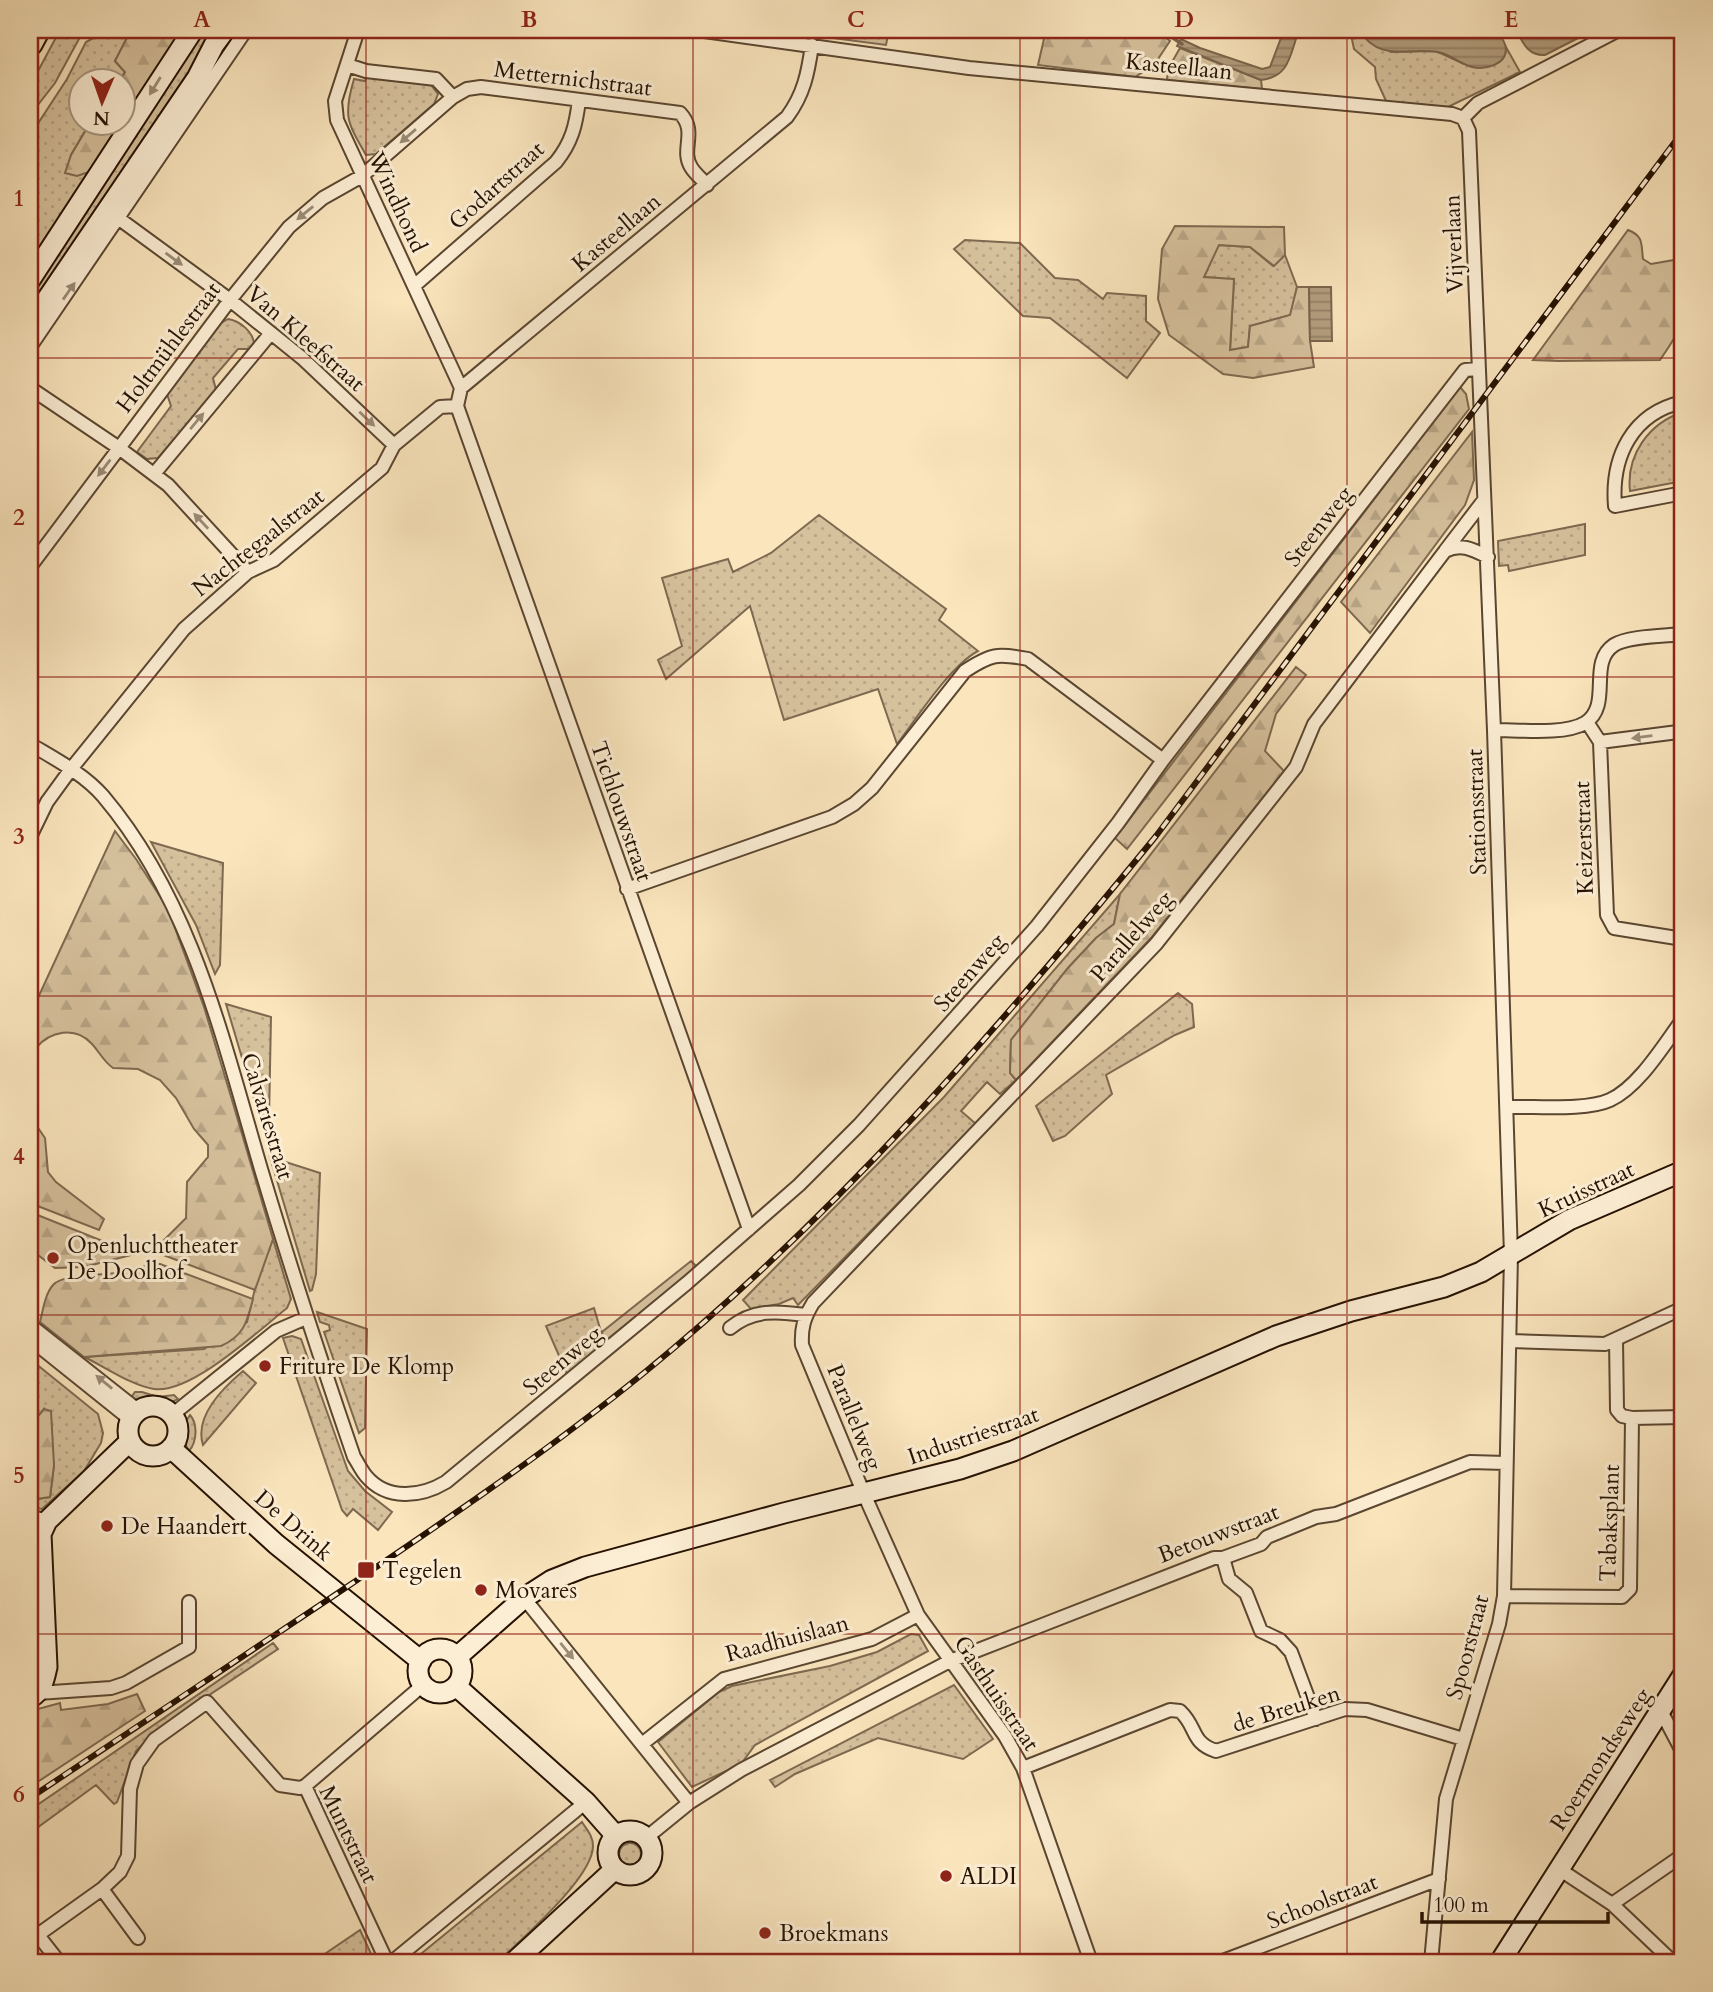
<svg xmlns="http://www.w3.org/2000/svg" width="1713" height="1992" viewBox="0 0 1713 1992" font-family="Cardo,serif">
  <defs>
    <pattern id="grass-dots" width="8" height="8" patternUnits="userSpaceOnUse" patternTransform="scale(1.75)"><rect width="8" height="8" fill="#d6c19d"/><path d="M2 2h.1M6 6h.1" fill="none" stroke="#b8a586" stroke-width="1.8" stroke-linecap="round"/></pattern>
    <pattern id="forest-firs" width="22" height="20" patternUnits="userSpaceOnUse" patternTransform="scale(1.75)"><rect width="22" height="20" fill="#d6c19d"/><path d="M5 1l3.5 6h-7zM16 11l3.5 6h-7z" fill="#b8a586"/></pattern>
    <pattern id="water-rules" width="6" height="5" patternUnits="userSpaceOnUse" patternTransform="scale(1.75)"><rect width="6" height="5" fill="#b29d7d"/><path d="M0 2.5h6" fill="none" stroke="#917f64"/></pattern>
  </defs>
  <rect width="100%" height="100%" fill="#fae5bd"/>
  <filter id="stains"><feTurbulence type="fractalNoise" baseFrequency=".00286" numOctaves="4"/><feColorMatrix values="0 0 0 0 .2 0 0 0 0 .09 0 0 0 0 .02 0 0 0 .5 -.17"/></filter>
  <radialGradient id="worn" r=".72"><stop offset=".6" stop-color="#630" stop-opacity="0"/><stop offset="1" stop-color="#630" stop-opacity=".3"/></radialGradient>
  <path fill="url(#grass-dots)" stroke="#7e6950" stroke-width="2" d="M60,30H94L80,37L55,83L30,115V86Z
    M108,30H131L115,61L125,72L120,80H80V122L90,123L71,155L98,169L30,271V143L37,125L67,79L86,42Z
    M200,30H218L192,75L30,312V288Z
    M771,30H889L886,45Z
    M1350,30H1359L1364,37L1391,52L1436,51L1464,64L1503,58L1506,47L1520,72L1448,107L1387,103L1376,79L1375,67L1354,49Z
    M367,76L431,85L438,94L434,104L376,154L366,155C347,122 343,116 354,79L365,81Z
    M965,240L1020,243L1055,278L1078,280L1103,299L1107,293L1146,296V321L1160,333L1127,378L1050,318L1023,316L954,249Z
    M1218,245L1250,247L1273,266L1285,255L1297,287L1291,315L1250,326L1248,347L1230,350L1234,280L1204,277Z
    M228,319C240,321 254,332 254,345L250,349H238L213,378L216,390L158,458L147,459L137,452L171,406L167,394L221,323Z
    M1683,412V481L1630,491C1626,455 1649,423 1683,412Z
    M819,515L946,609L939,620L978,651C950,666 917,718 897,744L878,689L784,720L750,606L666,679L658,660L682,646L662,578L728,559L733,572L771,553Z
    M1585,524V555L1509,571L1508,565L1499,566L1498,541Z
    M151,842L223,863L220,965L215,974L196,925Z
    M1120,894L1114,924L1096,938L1068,968L1011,1040L1010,1073L1016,1080L1000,1094L987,1082L961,1111L976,1124L798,1305L793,1298L779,1304L751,1309L743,1300L944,1097Z
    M1178,993L1192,1004L1194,1027L1175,1035L1106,1075L1112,1094L1065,1136L1053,1141L1036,1106Z
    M226,1004L271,1017L269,1119L264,1132Z
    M270,1157L320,1173L316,1274L312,1290L310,1291Z
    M273,1239L291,1299L287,1308C258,1331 191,1394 154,1389C132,1386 104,1366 84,1357L204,1349L247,1322L257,1280Z
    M594,1308L604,1342L568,1376L546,1326Z
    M317,1312L367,1329L365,1428L359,1433L324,1332L330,1330L329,1325L320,1322Z
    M292,1336L301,1339L348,1471L365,1491L392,1512L378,1530L353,1509L347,1516L342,1510L283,1338Z
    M30,1359L98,1414L103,1433L101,1443L84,1471L42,1509L30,1507V1500L50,1497L54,1465L44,1409L30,1426Z
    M243,1371L256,1383L203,1445C194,1416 223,1388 243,1371Z
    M135,1392H142L158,1397L174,1395L178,1399C166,1406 142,1405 130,1399Z
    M190,1415C198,1424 197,1442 189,1451C181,1439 182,1426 190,1415Z
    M911,1634L919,1635L928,1651L755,1745L741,1764L692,1787L658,1742L719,1692L732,1686L830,1666L877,1652Z
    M273,1643L278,1649L157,1730L136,1751L117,1802L114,1804L96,1785L30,1833V1810Z
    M954,1685L993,1739L963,1759L878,1738L795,1774L775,1787L770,1780Z
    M582,1822C587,1830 593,1836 593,1846C593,1878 521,1939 498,1962H411Z
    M619 1854a11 11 0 1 1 22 0a11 11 0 1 1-22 0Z
    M360,1930L373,1958L367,1962H313Z"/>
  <path fill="url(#forest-firs)" stroke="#7e6950" stroke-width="2" d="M131,30H189L98,169L77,176L65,173L71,155L90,123L122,122V80H120L125,72L115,61Z
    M1046,30H1156L1170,41L1154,65L1135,77L1038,65Z
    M1180,48L1261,80L1262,89L1167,80L1168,69Z
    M1175,226L1284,227L1285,255L1274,266L1250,247L1219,245L1204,277L1234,279L1230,350L1248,347L1250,326L1290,315L1297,287H1309L1310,341L1314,367L1253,378L1223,374L1169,335L1158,299L1162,249Z
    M1628,230C1644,236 1641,244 1643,259L1651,264L1680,259C1684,274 1687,306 1682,321C1678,335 1668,348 1660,360L1559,361L1533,360Z
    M1460,387L1466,394L1469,409L1127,849L1115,838Z
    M1472,432L1474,480L1465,505L1370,633L1341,602Z
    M1296,667L1306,675L1276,714L1265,751L1284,771L1151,938L1016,1080L1010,1073L1011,1040L1068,968L1096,938L1114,924L1120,894Z
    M115,831L136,859L168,909L204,1007L232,1100L273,1239L255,1290L153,1251L186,1218L187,1182L208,1157V1145L194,1129L176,1098L160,1080L138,1069L113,1068C103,1061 99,1051 91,1043C75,1026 50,1031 36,1048L30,1043V1015Z
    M30,1079L33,1090L31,1113L32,1119L45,1138L48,1172L56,1182L104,1219L99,1230L30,1203Z
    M30,1212L135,1254L84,1267L55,1268L38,1255L30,1245Z
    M691,1261L697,1267L604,1342L602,1332Z
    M160,1264L253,1299C247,1322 244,1336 221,1346L84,1357L40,1322C43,1310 45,1294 53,1285C62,1274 102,1275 117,1273C132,1270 144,1265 160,1264Z
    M44,1409L51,1411L54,1465L50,1497L30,1500V1426Z
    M137,1694L145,1711L36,1783C25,1769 28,1727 34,1710L60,1703L61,1710L108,1704Z"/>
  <path fill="url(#water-rules)" stroke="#7a654c" stroke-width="2" d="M1284,30H1299C1290,54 1290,77 1261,80L1177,46L1181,39L1200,48L1262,69L1270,67Z
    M1359,30H1496C1500,35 1506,43 1506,49C1506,65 1485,70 1472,67C1460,64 1450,54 1438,52C1407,47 1380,63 1359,30Z
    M1516,30H1594L1545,55C1528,56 1523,43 1516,30Z
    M1309,287H1331L1332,341H1310Z"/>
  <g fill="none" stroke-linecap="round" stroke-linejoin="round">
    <path stroke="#7a654c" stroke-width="3.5" d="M1161,30L1182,44"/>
    <defs>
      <path id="street" d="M358,30L335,101L337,120L461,388
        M697,30L969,68L1452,114L1463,118
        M347,65L366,71L436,79L453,97L467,89L481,87L680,113C698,132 680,149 691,167C695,174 702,179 707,185
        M1463,118L1478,103L1619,30
        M118,218L230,300L302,358L394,445
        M414,286L556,162C572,142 576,125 579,100
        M30,347L246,30
        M30,388L119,448L168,485L248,572
        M1683,402C1632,413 1611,457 1615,506L1683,493
        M457,406L749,1229
        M457,406L461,388L787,117C804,94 808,73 812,45
        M154,474L271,333
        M1445,551L1484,500
        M30,567L230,300L289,227L323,198L362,176L453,97
        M1587,722L1600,742L1607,915L1614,928L1683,939
        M1494,730C1519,730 1565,735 1585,723C1613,705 1587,663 1614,645C1628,636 1666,636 1683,634
        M1600,742L1678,732L1683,736
        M30,744C55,759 84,774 103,796C192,901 223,1040 261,1169C290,1266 321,1361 354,1457C358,1463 361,1470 366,1476C387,1501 421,1497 446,1482L687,1283L799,1185L859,1125L1037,926L1118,823L1163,760L1465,370L1479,369
        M30,837L47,802L71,769L184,629L248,572L274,560L382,468L394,445L440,407L457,406
        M627,889L832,817L854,804L872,788L965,671C991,654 997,653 1028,659L1163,760
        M1507,1107C1535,1106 1586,1111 1610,1100C1639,1087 1665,1043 1683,1019
        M30,1325L139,1411
        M730,1328C753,1309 777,1311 805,1315
        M30,1339L131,1420
        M1510,1341L1605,1344L1683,1308
        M172,1415L276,1331L306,1318
        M1632,1418L1683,1417
        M30,1516L47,1521
        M1223,1558L1229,1579L1246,1593L1261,1631L1280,1640L1291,1652L1316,1719
        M1504,1596L1622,1597L1630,1589L1632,1418L1622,1416L1617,1410L1616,1339
        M524,1598L689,1803
        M38,1693L111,1688L126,1683L189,1647V1602
        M1661,1711L1682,1751
        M642,1744L724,1679L872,1639L918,1615
        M1023,1768L1170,1710L1180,1711C1198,1728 1190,1742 1216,1751L1345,1709L1367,1710L1463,1739
        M305,1786L423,1685
        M646,1838L689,1803L741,1770L950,1661L1214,1558H1223L1261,1544L1267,1537L1316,1517L1336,1514L1470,1462L1506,1463
        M1559,1869L1612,1904L1673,1962
        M102,1889L138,1938
        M1612,1904L1683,1855
        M30,1925L59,1962
        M39,1934L102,1889L120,1872L128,1856L130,1789L137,1764L154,1740L207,1702L280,1785L300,1788L305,1786L387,1962
        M392,1962L586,1802
        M1091,1962L1023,1768L1005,1736L918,1615L864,1494L802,1345C801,1328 804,1318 813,1303L1156,944L1296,767L1314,724L1445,551C1461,543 1472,549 1488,557
        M1220,1962L1439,1879
        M1431,1962L1446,1799L1499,1624L1504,1596L1511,1255L1494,730L1469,131L1463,118"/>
      <path id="secondary" d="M30,280L193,30
        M30,324L197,78L214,45L225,30
        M128 1431a25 25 0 1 1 50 0a25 25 0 1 1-50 0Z
        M171,1448L276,1544L421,1661
        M418 1671a22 22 0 1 1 44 0a22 22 0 1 1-44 0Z
        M457,1657L524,1598L552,1580L585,1567L784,1513L960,1469L1013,1451L1276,1336L1351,1311L1444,1287L1481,1272L1569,1220L1683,1171
        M456,1686L586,1802L616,1836
        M30,1698C42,1691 44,1681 47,1667L41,1534L47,1521L130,1441
        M608 1853a22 22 0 1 1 44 0a22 22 0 1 1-44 0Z
        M514,1962L615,1869
        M1500,1962L1683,1675"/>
      <path id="highway" d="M30,43L37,30"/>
    </defs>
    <use href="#street" stroke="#5a4631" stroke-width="16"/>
    <use href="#secondary" stroke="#251102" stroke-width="23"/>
    <use href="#highway" stroke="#251102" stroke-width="28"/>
    <use href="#street" stroke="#fceed4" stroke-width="12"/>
    <use href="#secondary" stroke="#fceed4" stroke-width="19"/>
    <use href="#highway" stroke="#fae5bd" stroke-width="24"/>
    <defs>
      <path id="rail" d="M30,1798C127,1733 225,1668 323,1603C433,1529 542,1456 645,1372C836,1216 1000,1027 1156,836L1683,131"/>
    </defs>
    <use href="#rail" stroke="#251102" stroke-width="6"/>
    <use href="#rail" stroke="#fceed4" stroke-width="3.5" stroke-dasharray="10" stroke-linecap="butt"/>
  </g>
  <defs><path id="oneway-solid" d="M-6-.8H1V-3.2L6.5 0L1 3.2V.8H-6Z" transform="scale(1.75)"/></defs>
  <g fill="#9b8b76">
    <use href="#oneway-solid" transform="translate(155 86) rotate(122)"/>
    <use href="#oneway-solid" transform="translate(408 136) rotate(139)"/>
    <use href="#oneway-solid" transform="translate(305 213) rotate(141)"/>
    <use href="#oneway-solid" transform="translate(174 259) rotate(36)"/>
    <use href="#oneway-solid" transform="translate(69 291) rotate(-55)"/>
    <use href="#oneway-solid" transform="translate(367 419) rotate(43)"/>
    <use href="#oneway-solid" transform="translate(197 421) rotate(-50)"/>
    <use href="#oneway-solid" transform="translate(104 468) rotate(127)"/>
    <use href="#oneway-solid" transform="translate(201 521) rotate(-133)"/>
    <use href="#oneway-solid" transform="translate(1642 737) rotate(173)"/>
    <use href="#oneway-solid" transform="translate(104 1382) rotate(-141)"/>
    <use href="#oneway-solid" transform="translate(567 1651) rotate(51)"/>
  </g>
  <path fill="none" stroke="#8f2418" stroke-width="2" stroke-opacity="0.55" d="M366,30V1962M693,30V1962M1020,30V1962M1347,30V1962M30,358H1683M30,677H1683M30,996H1683M30,1315H1683M30,1634H1683"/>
  <g fill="#8f2418" stroke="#fceed4" stroke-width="2.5">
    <circle cx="53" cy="1258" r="7"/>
    <circle cx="265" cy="1366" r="7"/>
    <circle cx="107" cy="1526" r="7"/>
    <rect x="357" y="1561" width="18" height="18" rx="3.5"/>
    <circle cx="481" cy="1590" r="7"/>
    <circle cx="946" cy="1876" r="7"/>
    <circle cx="765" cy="1933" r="7"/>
  </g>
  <g text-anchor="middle" stroke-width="6" stroke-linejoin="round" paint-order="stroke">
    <g font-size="23" fill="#251102" stroke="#fceed4">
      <text transform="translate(1179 66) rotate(6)" y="8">Kasteellaan</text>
      <text transform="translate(573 78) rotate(7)" y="8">Metternichstraat</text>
      <text transform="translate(496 185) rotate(-42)" y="8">Godartstraat</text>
      <text transform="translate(398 202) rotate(65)" y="8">Windhond</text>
      <text transform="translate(616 232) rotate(-40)" y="8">Kasteellaan</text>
      <text transform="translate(1453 244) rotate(-92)" y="8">Vijverlaan</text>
      <text transform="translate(306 338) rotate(41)" y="8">Van Kleefstraat</text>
      <text transform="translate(168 347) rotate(-53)" y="8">Holtmühlestraat</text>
      <text transform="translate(1318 526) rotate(-52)" y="8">Steenweg</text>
      <text transform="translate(258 542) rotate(-38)" y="8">Nachtegaalstraat</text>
      <text transform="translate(622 811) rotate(71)" y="8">Tichlouwstraat</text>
      <text transform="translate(1476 812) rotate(-92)" y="8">Stationsstraat</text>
      <text transform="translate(1583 838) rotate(-92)" y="8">Keizerstraat</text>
      <text transform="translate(1131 936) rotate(-49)" y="8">Parallelweg</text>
      <text transform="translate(969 972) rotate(-49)" y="8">Steenweg</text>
      <text transform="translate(268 1116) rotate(73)" y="8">Calvariestraat</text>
      <text transform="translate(1586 1189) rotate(-25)" y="8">Kruisstraat</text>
      <text transform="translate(562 1360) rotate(-40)" y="8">Steenweg</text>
      <text transform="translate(855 1417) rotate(68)" y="8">Parallelweg</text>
      <text transform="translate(973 1435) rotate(-19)" y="8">Industriestraat</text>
      <text transform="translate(1609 1523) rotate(-88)" y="8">Tabaksplant</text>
      <text transform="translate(294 1525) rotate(41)" y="8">De Drink</text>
      <text transform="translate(1218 1533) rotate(-21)" y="8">Betouwstraat</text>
      <text transform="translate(787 1638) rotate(-15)" y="8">Raadhuislaan</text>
      <text transform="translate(1467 1647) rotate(-75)" y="8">Spoorstraat</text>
      <text transform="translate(997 1693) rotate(56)" y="8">Gasthuisstraat</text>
      <text transform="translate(1286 1708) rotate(-17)" y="8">de Breuken</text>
      <text transform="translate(1600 1759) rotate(-57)" y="8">Roermondseweg</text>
      <text transform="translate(349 1834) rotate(64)" y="8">Muntstraat</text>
      <text transform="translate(1322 1901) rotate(-21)" y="8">Schoolstraat</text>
    </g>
    <g font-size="23" fill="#251102" stroke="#fceed4" text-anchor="start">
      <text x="67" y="1253">Openluchttheater<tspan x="67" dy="26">De Doolhof</tspan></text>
      <text x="279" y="1374">Friture De Klomp</text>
      <text x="121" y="1534">De Haandert</text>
      <text x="382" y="1578">Tegelen</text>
      <text x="495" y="1598">Movares</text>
      <text x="960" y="1884">ALDI</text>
      <text x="779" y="1941">Broekmans</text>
    </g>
  </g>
  <rect width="1713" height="1992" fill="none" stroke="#fae5bd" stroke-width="77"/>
  <g transform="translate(102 102) rotate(182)"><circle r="33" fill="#fceed4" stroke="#a69680" stroke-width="2"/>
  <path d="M0-5L12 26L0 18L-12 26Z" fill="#8f2418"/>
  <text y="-10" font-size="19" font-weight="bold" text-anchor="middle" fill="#251102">N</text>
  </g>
  <path d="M1422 1912v10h186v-10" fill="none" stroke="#251102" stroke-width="3.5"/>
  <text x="1433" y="1912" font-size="21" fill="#251102" stroke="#fceed4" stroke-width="5" paint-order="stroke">100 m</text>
  <rect x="38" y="38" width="1636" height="1916" fill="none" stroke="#8f2418" stroke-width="2.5"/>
  <g font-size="23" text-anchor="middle" font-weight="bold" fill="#8f2418">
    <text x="202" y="27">A</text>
    <text x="529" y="27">B</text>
    <text x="856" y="27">C</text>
    <text x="1184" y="27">D</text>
    <text x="1511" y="27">E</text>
    <text x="19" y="206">1</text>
    <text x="19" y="525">2</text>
    <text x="19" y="844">3</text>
    <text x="19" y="1164">4</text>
    <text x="19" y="1483">5</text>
    <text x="19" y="1802">6</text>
  </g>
  <rect width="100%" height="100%" filter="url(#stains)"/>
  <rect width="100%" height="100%" fill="url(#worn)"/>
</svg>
